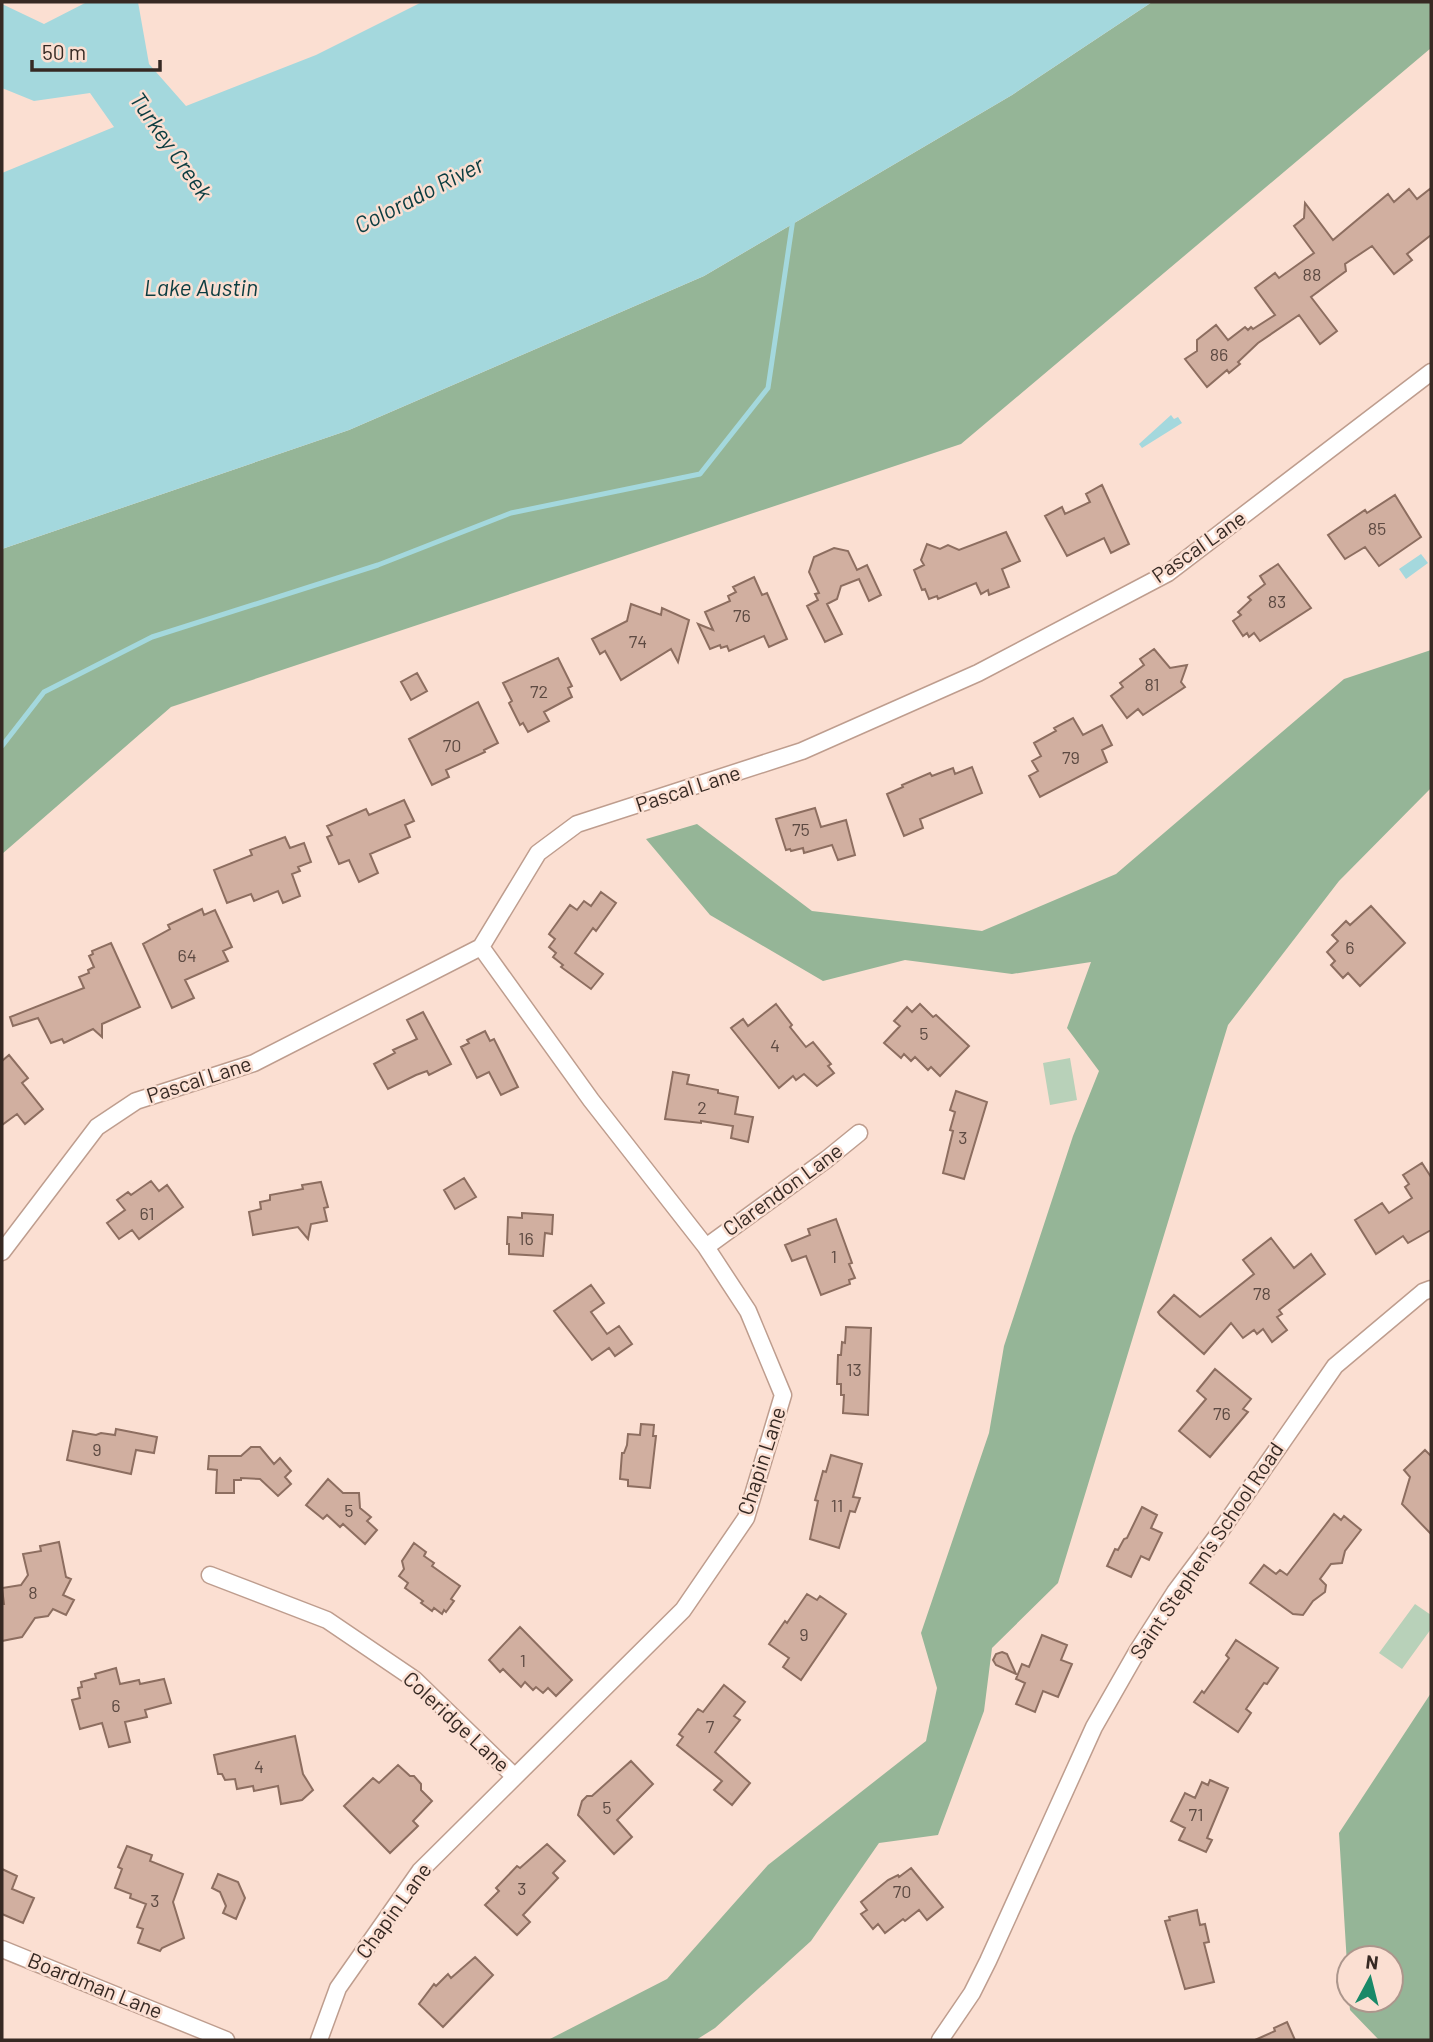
<svg xmlns="http://www.w3.org/2000/svg" width="1433" height="2042" viewBox="0 0 1433 2042" font-family="Barlow,sans-serif">
  <rect width="100%" height="100%" fill="#fbdfd2"/>
  <path fill="#b8d1b9" d="M1070,1058L1077,1100L1050,1105L1043,1063Z
    M1415,1604L1431,1615V1629L1402,1669L1379,1653Z"/>
  <path fill="#95b597" d="M1152,2H1431V48L961,444L171,707L2,854V549L349,430L704,276L1012,95Z
    M1431,650V788L1339,881L1228,1025L1058,1583L992,1648L984,1711L938,1835L879,1843L811,1941L715,2028L696,2040H548L667,1979L768,1865L926,1741L937,1688L921,1633L989,1433L1004,1346L1073,1136L1099,1071L1067,1028L1091,962L1012,974L905,960L823,981L710,915L646,839L697,824L812,911L982,931L1116,874L1344,679Z
    M1431,1693V2040H1379L1350,2010L1349,2000H1391V1958H1349V1997L1339,1833Z"/>
  <path fill="#a4d8dd" d="M87,2H138L149,64L186,106L316,55L422,2H1152L1012,95L704,276L349,430L2,549V173L114,127L90,93L34,101L2,88V4L44,24Z
    M1171,415L1174,419L1178,417L1182,423L1142,448L1139,444Z
    M1421,554L1428,563L1406,579L1399,569Z"/>
  <g fill="none" stroke-linecap="round" stroke-linejoin="round">
    <path stroke="#a4d8dd" stroke-width="5" d="M2,746L44,692L152,637L378,565L511,513L700,474L768,388L793,219"/>
  </g>
  <path fill="#d1afa0" stroke="#8d6e60" stroke-width="2" d="M1431,188V235L1407,254L1412,260L1394,274L1372,246L1345,264L1346,271L1311,297L1337,331L1320,344L1299,315L1258,343L1238,362L1240,364L1229,373L1227,370L1207,387L1185,359L1197,351V340L1216,325L1228,340L1245,327L1248,330L1251,327L1253,329L1275,315L1255,288L1275,273L1279,278L1314,253L1294,226L1304,218L1305,203L1333,240L1388,194L1394,202L1409,189L1417,199Z
    M1102,485L1129,544L1111,553L1104,538L1067,556L1045,516L1062,507L1065,514L1090,502L1086,494Z
    M1395,495L1421,537L1379,566L1365,547L1345,559L1328,535L1365,510L1367,513Z
    M1006,532L1020,561L1002,569L1009,587L989,595L988,590L981,594L976,583L938,599L937,596L929,599L925,589L922,590L914,570L924,565L921,560L927,544L940,549L948,545L959,550Z
    M834,548L848,551L857,570L867,565L881,595L869,601L859,579L841,586L837,599L827,604L842,634L825,642L807,606L818,600L815,594L819,593L809,572L814,557Z
    M1278,564L1311,608L1260,641L1254,633L1249,637L1247,633L1243,636L1233,621L1241,615L1238,612L1251,600L1248,597L1265,584L1260,576Z
    M754,577L762,595L767,593L787,639L769,647L764,636L729,651L727,646L721,648L720,645L710,649L698,624L713,630L705,612L730,601L728,596L736,592L733,587Z
    M631,604L661,615L662,608L689,620L678,662L671,649L621,680L605,651L600,654L592,639L627,621Z
    M1154,649L1170,668L1187,665L1181,682L1185,687L1143,715L1138,709L1127,718L1111,696L1123,687L1120,683L1144,665L1140,659Z
    M558,658L572,686L568,688L572,697L544,712L549,721L528,732L523,723L520,725L509,703L512,701L503,683Z
    M417,673L427,691L411,700L401,682Z
    M478,702L498,743L484,750L485,752L446,770L449,777L432,785L409,739Z
    M1073,718L1083,735L1102,725L1112,745L1102,750L1107,762L1040,797L1029,776L1038,771L1032,761L1041,756L1034,743L1056,731L1054,728Z
    M972,767L982,793L920,819L923,828L904,836L887,794L903,787L902,785L930,773L932,776L953,768L955,774Z
    M404,800L414,821L405,825L410,837L370,854L378,873L359,882L349,860L339,864L327,837L332,835L327,826L366,809L369,815Z
    M815,808L821,827L846,820L855,855L838,860L832,845L804,853L803,848L791,851L790,849L786,850L776,819Z
    M285,837L290,848L304,843L311,862L298,867L300,871L292,874L300,896L283,903L278,891L254,901L251,894L227,903L214,870L252,855L250,850Z
    M601,892L616,903L596,931L593,928L575,953L603,974L591,989L561,967L563,965L553,957L556,953L549,947L555,939L549,934L570,905L577,910L584,901L591,906Z
    M1371,906L1405,943L1360,986L1348,973L1343,978L1331,965L1335,961L1327,952L1338,941L1332,935L1346,921L1350,925Z
    M202,909L204,915L215,910L232,947L223,951L228,961L185,980L194,998L172,1008L143,944L170,929L168,925Z
    M111,943L140,1007L102,1024V1037L93,1029L64,1043L62,1039L51,1043L38,1018L13,1026L10,1017L84,988L79,977L89,973L88,970L94,967L89,956L93,954L92,951Z
    M776,1004L792,1025L790,1027L806,1047L813,1042L831,1064L828,1066L834,1073L817,1086L804,1074L796,1080L793,1076L779,1088L731,1028L743,1019L748,1026Z
    M920,1004L933,1017L936,1015L969,1046L940,1076L931,1067L928,1070L915,1057L911,1061L904,1054L901,1058L884,1043L900,1026L894,1021L907,1007L912,1012Z
    M423,1012L451,1064L429,1075L427,1071L416,1075L388,1089L374,1064L395,1053L393,1050L417,1039L407,1020Z
    M485,1031L490,1041L494,1039L518,1087L501,1095L489,1072L477,1078L461,1047L469,1043L467,1040Z
    M9,1055L28,1078L22,1083L43,1109L25,1124L17,1114L2,1125V1061Z
    M673,1072L689,1075L687,1084L718,1090V1093L738,1097L735,1114L753,1117L748,1142L731,1138L733,1126L701,1121V1123L665,1119Z
    M956,1091L987,1102L964,1179L943,1173L953,1131L950,1130L955,1112L950,1110Z
    M1422,1163L1431,1177V1230L1408,1243L1403,1236L1376,1254L1355,1220L1382,1203L1389,1213L1412,1198L1405,1187L1409,1184L1403,1175Z
    M464,1178L476,1197L455,1209L444,1190Z
    M151,1181L159,1191L167,1185L183,1207L139,1239L132,1230L119,1239L107,1223L125,1210L117,1200L128,1192L131,1195Z
    M321,1182L328,1207L324,1208L327,1221L311,1224L308,1239L298,1227L253,1235L249,1212L261,1209L260,1202L270,1200V1195L303,1189L302,1185Z
    M522,1213L553,1215L552,1234L545,1233L543,1256L509,1254V1244H507L508,1217L522,1218Z
    M836,1219L852,1263L849,1264L855,1278L849,1280L850,1284L821,1295L806,1256L792,1261L785,1245L810,1235L808,1229Z
    M1271,1238L1294,1268L1311,1254L1325,1274L1279,1310L1282,1314L1277,1317L1287,1330L1272,1342L1263,1329L1257,1334L1254,1330L1243,1338L1231,1323L1204,1354L1160,1315L1158,1312L1174,1295L1200,1317L1254,1274L1243,1260Z
    M591,1285L604,1303L591,1312L607,1334L619,1326L632,1344L615,1356L609,1348L592,1360L554,1311Z
    M846,1327L871,1328L868,1415L843,1413L844,1395H841V1384H837L838,1355H841L842,1342L845,1343Z
    M1215,1369L1251,1399L1243,1409L1248,1412L1210,1457L1179,1431L1206,1399L1197,1391Z
    M641,1424L654,1425L653,1436H656L650,1488L628,1486V1480L620,1479L622,1453H624L627,1445L628,1434L640,1435Z
    M116,1429L157,1437L154,1453L136,1450L131,1474L67,1460L73,1431L96,1435L101,1433L115,1435Z
    M251,1447H260L274,1464L280,1458L291,1471L285,1477L291,1484L278,1496L260,1479L241,1478V1480H234V1493H216L217,1470L208,1469L209,1456H241Z
    M1425,1450L1431,1456V1534L1402,1504L1410,1477L1404,1470Z
    M831,1455L862,1464L853,1497L860,1498L855,1512L850,1511L839,1548L810,1539L818,1501L815,1500L823,1471L826,1472Z
    M328,1479L343,1493H359L360,1508L371,1517L367,1521L377,1530L365,1544L343,1524L340,1527L327,1515L323,1519L306,1505Z
    M1142,1507L1157,1515L1151,1528L1162,1533L1149,1560L1141,1556L1131,1577L1107,1566L1115,1549L1118,1550L1124,1539L1127,1538Z
    M1334,1514L1341,1520L1344,1516L1361,1530L1345,1551L1342,1563L1331,1564L1320,1579L1326,1585L1325,1592L1313,1601L1303,1615L1293,1614L1250,1583L1264,1565L1276,1574L1280,1570L1287,1575Z
    M59,1542L66,1577L71,1579L63,1595L74,1600L66,1615L53,1609L48,1616L35,1618L22,1637L2,1641V1604H4L2,1588L21,1585L28,1575L23,1554L41,1551L40,1546Z
    M414,1543L426,1552L424,1556L434,1563L432,1566L460,1586L451,1599L454,1601L446,1612L444,1610L442,1614L434,1608L432,1611L421,1603L423,1601L405,1588L408,1583L399,1576L404,1569L402,1561Z
    M807,1594L817,1600L820,1596L846,1614L801,1680L783,1667L789,1658L769,1644L785,1621L787,1623Z
    M520,1627L572,1680L556,1696L548,1688L543,1693L536,1687L533,1690L525,1682L521,1687L503,1669L500,1672L489,1660Z
    M1042,1635L1067,1645L1061,1660L1072,1664L1058,1697L1043,1691L1035,1712L1016,1704L1025,1683L1016,1679L1022,1664L1029,1667Z
    M1236,1640L1278,1668L1267,1684L1264,1683L1246,1709L1251,1713L1238,1732L1194,1702L1202,1691L1204,1693L1229,1658L1226,1655Z
    M1002,1652L1007,1654L1016,1674L996,1665L993,1660L996,1654Z
    M116,1668L120,1684L139,1680L140,1684L164,1679L171,1703L145,1710L147,1717L125,1722L130,1742L109,1747L102,1723L80,1729L72,1700L80,1698L78,1688L82,1687L81,1682L96,1678L95,1674Z
    M724,1685L745,1702L734,1716L740,1720L715,1752L750,1783L732,1805L714,1790L722,1781L677,1745L683,1737L679,1734L698,1709L703,1712Z
    M295,1736L303,1774L313,1790L302,1800L281,1804L278,1786L254,1791L253,1786L237,1789L235,1779L225,1780L222,1774H218L214,1755Z
    M631,1761L653,1784L617,1820L632,1837L614,1854L578,1815L582,1801L587,1796H592Z
    M398,1765L410,1776H414L421,1784V1790L432,1801L413,1821L418,1826L390,1853L344,1806L373,1778L379,1783Z
    M1210,1780L1228,1788L1207,1838L1212,1840L1206,1852L1179,1840L1185,1828L1171,1821L1185,1793L1195,1798L1202,1782L1208,1785Z
    M547,1844L565,1861L553,1873L558,1878L523,1915L530,1922L517,1935L485,1905L499,1891L496,1888L517,1866L520,1868Z
    M127,1846L152,1855L150,1861L183,1874L173,1902L184,1938L162,1948L160,1951L138,1943L143,1929L137,1927L146,1904L130,1898L131,1894L115,1888L122,1869L118,1867Z
    M911,1868L943,1907L927,1920L919,1910L905,1921L903,1919L885,1933L878,1924L873,1929L861,1914L867,1910L861,1902L888,1880L898,1875L899,1877Z
    M2,1869L17,1876L12,1889L34,1898L23,1923L2,1914Z
    M218,1874L238,1882L245,1898L236,1919L223,1913L226,1906L220,1892L212,1888Z
    M1197,1910L1200,1925L1205,1924L1209,1942L1204,1943L1214,1982L1185,1989L1165,1921L1170,1920L1169,1917Z
    M475,1957L493,1975L443,2027L419,2004L434,1984L436,1986L448,1974L451,1978Z
    M1287,2022L1295,2040H1255L1275,2031L1274,2028Z"/>
  <g fill="none" stroke-linecap="round" stroke-linejoin="round">
    <defs>
      <path id="minor" d="M706,1247L827,1159L859,1133
        M2,1252L97,1127L136,1101L254,1063L481,947L538,853L577,824L802,751L978,673L1168,573L1431,372
        M210,1575L327,1620L414,1679L514,1776
        M2,1949L226,2040
        M319,2040L338,1988L420,1871L683,1610L746,1518L783,1395L748,1311L706,1247L591,1100L481,947
        M940,2040L972,1993L988,1961L1094,1727L1138,1650L1175,1592L1217,1536L1335,1366L1423,1292L1431,1289"/>
    </defs>
    <use href="#minor" stroke="#be9d8e" stroke-width="19"/>
    <use href="#minor" stroke="#fff" stroke-width="16"/>
  </g>
  <g text-anchor="middle" stroke-width="5" stroke-linejoin="round" paint-order="stroke">
    <g font-size="18" fill="#5d4a42">
      <text x="1312" y="281">88</text>
      <text x="1219" y="361">86</text>
      <text x="1377" y="535">85</text>
      <text x="1277" y="608">83</text>
      <text x="742" y="622">76</text>
      <text x="638" y="648">74</text>
      <text x="1152" y="691">81</text>
      <text x="539" y="698">72</text>
      <text x="452" y="752">70</text>
      <text x="1071" y="764">79</text>
      <text x="801" y="836">75</text>
      <text x="1350" y="954">6</text>
      <text x="187" y="962">64</text>
      <text x="924" y="1040">5</text>
      <text x="775" y="1052">4</text>
      <text x="702" y="1114">2</text>
      <text x="963" y="1144">3</text>
      <text x="147" y="1220">61</text>
      <text x="526" y="1245">16</text>
      <text x="834" y="1263">1</text>
      <text x="1262" y="1300">78</text>
      <text x="854" y="1376">13</text>
      <text x="1222" y="1420">76</text>
      <text x="97" y="1456">9</text>
      <text x="837" y="1512">11</text>
      <text x="349" y="1517">5</text>
      <text x="33" y="1599">8</text>
      <text x="804" y="1641">9</text>
      <text x="523" y="1667">1</text>
      <text x="116" y="1712">6</text>
      <text x="710" y="1733">7</text>
      <text x="259" y="1773">4</text>
      <text x="607" y="1814">5</text>
      <text x="1196" y="1821">71</text>
      <text x="522" y="1895">3</text>
      <text x="902" y="1898">70</text>
      <text x="155" y="1907">3</text>
    </g>
    <g font-size="21" fill="#362923" stroke="#fbdfd2">
      <text transform="translate(1199 547) rotate(-35)" y="7">Pascal Lane</text>
      <text transform="translate(688 789) rotate(-18)" y="7">Pascal Lane</text>
      <text transform="translate(199 1080) rotate(-18)" y="7">Pascal Lane</text>
      <text transform="translate(783 1190) rotate(-36)" y="7">Clarendon Lane</text>
      <text transform="translate(762 1461) rotate(-72)" y="7">Chapin Lane</text>
      <text transform="translate(1207 1551) rotate(-56)" y="7">Saint Stephen's School Road</text>
      <text transform="translate(456 1722) rotate(43)" y="7">Coleridge Lane</text>
      <text transform="translate(394 1911) rotate(-54)" y="7">Chapin Lane</text>
      <text transform="translate(95 1986) rotate(22)" y="7">Boardman Lane</text>
    </g>
    <g font-size="23" font-style="italic" fill="#0a3c40" stroke="#fbdfd2">
      <text transform="translate(171 146) rotate(55)" y="8">Turkey Creek</text>
      <text transform="translate(419 195) rotate(-27)" y="8">Colorado River</text>
      <text x="201" y="296">Lake Austin</text>
    </g>
  </g>
  <rect width="1433" height="2042" fill="none" stroke="#362923" stroke-width="7"/>
  <g transform="translate(1370 1979) rotate(7)"><circle r="33" fill="#fbdfd2" stroke="#ac968c" stroke-width="2"/>
  <path d="M0-5L12 26L0 18L-12 26Z" fill="#198968"/>
  <text y="-10" font-size="19" font-weight="bold" text-anchor="middle" fill="#362923">N</text>
  </g>
  <path d="M32 60v10h128v-10" fill="none" stroke="#362923" stroke-width="3.5"/>
  <text x="42" y="60" font-size="21" fill="#362923" stroke="#fbdfd2" stroke-width="5" paint-order="stroke">50 m</text>
</svg>
